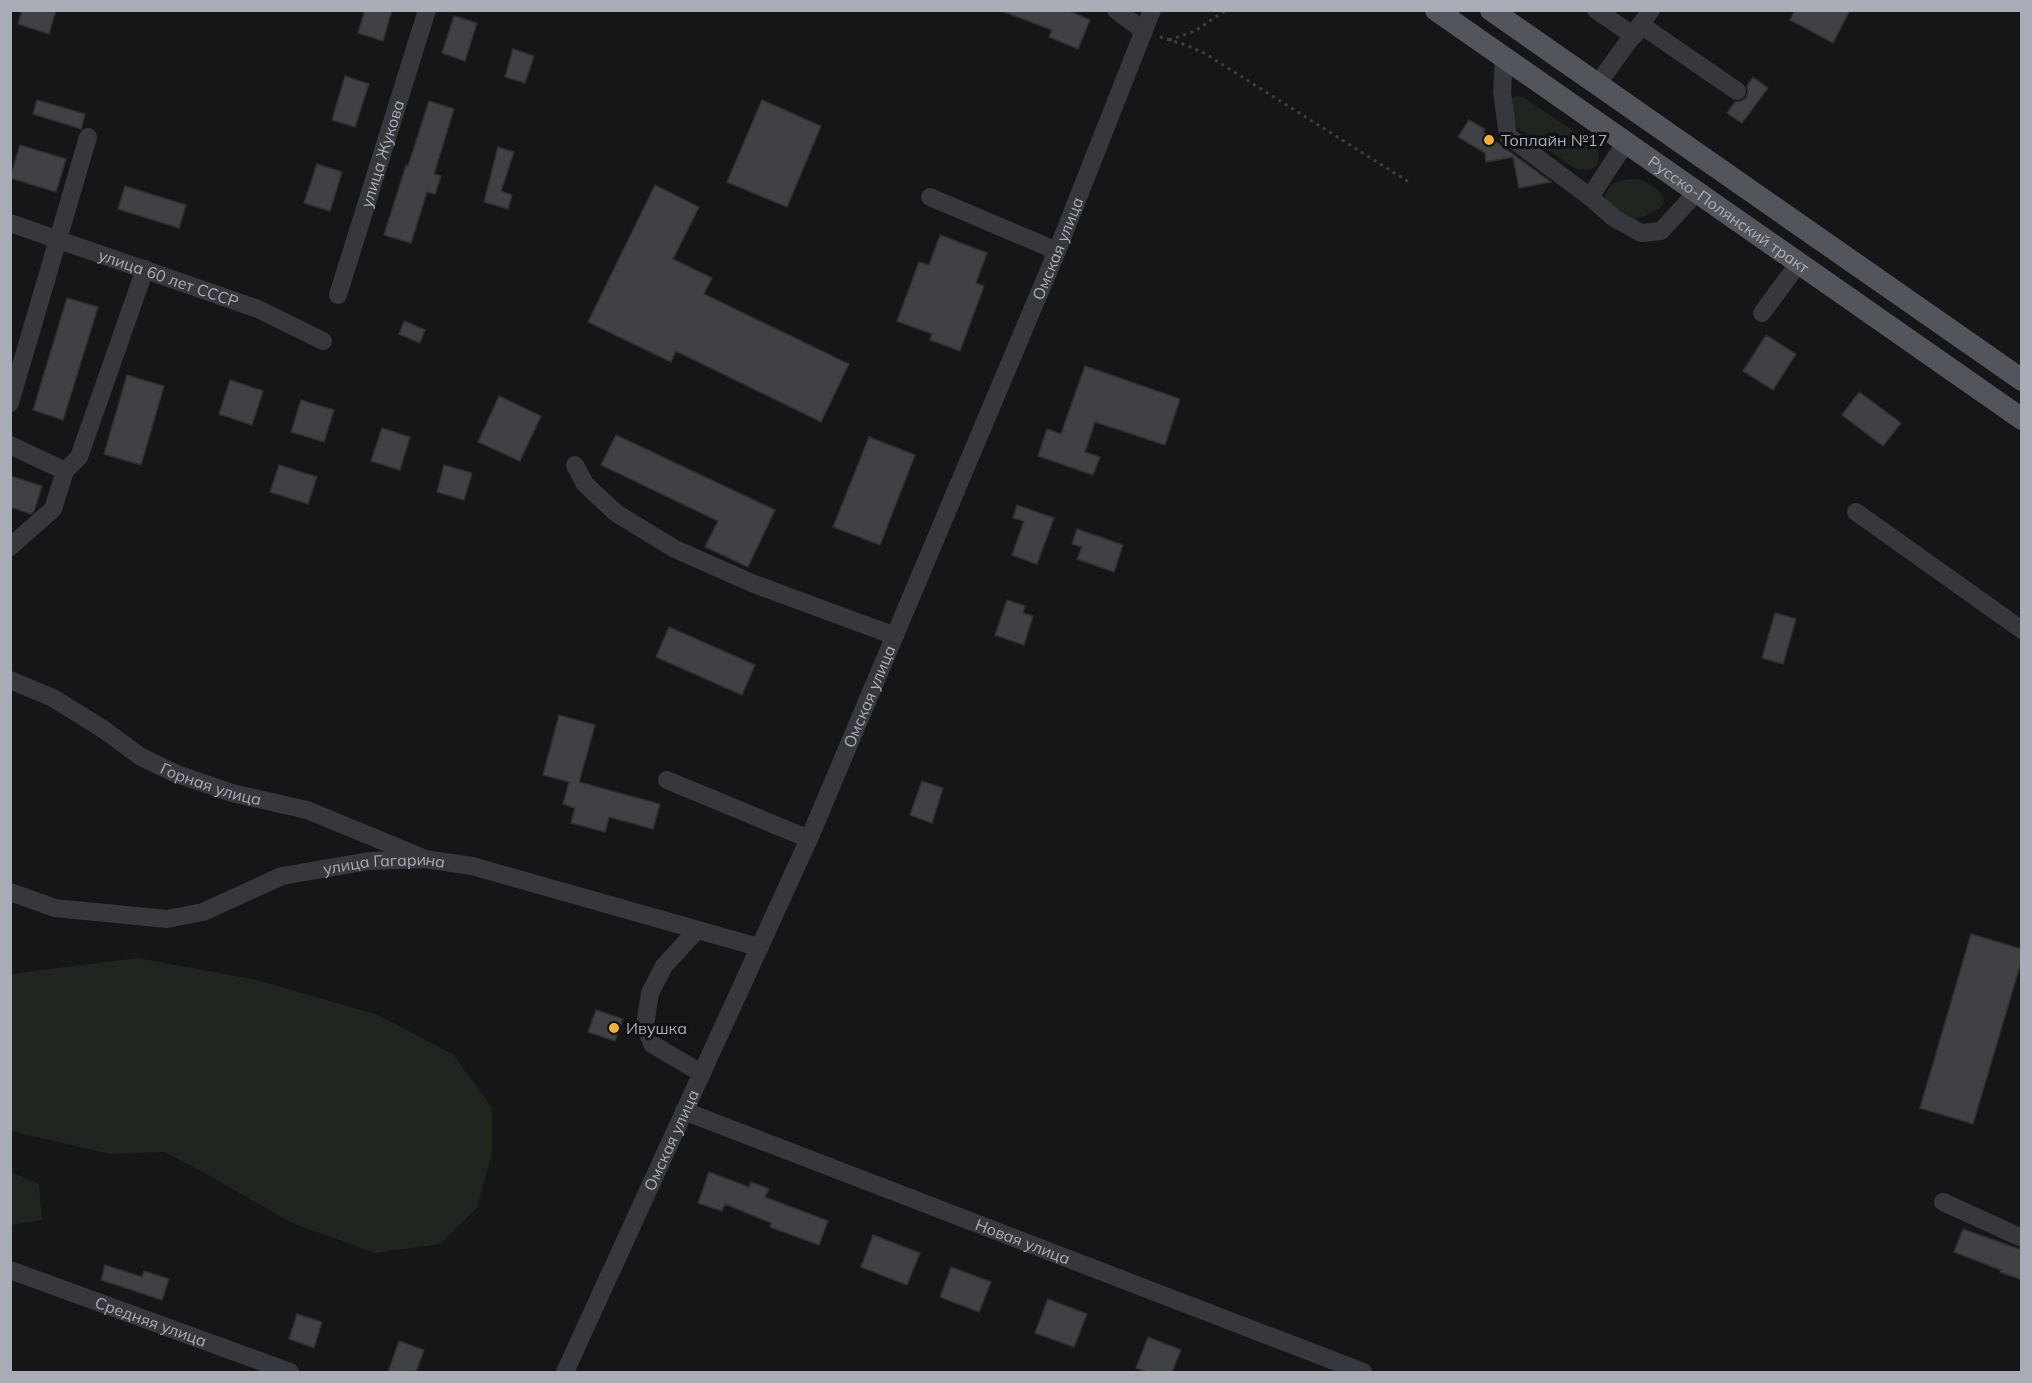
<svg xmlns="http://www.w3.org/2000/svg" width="2032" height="1383" viewBox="0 0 2032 1383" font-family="Mulish,sans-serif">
  <rect width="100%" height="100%" fill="#161618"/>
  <path fill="#1e261f" d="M1516,96L1523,97L1597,147C1604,167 1592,173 1574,168L1519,129L1509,117L1508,100Z
    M1639,179C1657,187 1679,203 1649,214C1644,216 1637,220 1631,219C1623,218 1612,205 1605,199C1608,179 1621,180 1639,179Z
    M138,958L257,980L378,1015L454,1055L492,1108V1153L477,1208L440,1244L375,1253L292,1223L201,1171L164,1152L110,1154L11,1131V974Z
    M11,1172L39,1184L42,1220L11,1225Z"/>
  <path fill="#404145" stroke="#303034" stroke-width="1.5" d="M22,10H56L49,34L18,24Z
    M365,10H392L383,41L358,33Z
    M1004,10H1067L1090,20L1078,49L1049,37L1052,30L1004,12Z
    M1795,10H1850L1833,43L1790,20Z
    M454,16L477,23L465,61L442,53Z
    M513,49L534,56L525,83L505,77Z
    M345,76L369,84L355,127L332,120Z
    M1753,77L1768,88L1742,123L1727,113L1735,102L1741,101L1746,98L1748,92L1747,86Z
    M37,100L85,114L81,129L33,114Z
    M762,100L821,126L787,207L727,182Z
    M429,101L454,109L434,174L441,176L435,194L427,192L411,243L384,235L406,165L408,166Z
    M1469,120L1485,129L1483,132L1551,182L1519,188L1513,157L1486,162L1485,153L1458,137Z
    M20,145L66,159L56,192L10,178Z
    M498,147L514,152L501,191L512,195L508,209L484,202Z
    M317,164L342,172L330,211L304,203Z
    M655,185L699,207L673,259L712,278L704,294L849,364L821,422L676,351L671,362L588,322Z
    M125,186L186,205L179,228L118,209Z
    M940,235L987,253L976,283L984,286L960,351L930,340L932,334L897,321L919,262L929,265Z
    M67,298L98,307L63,420L33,410Z
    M404,321L425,330L420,343L399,334Z
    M1766,335L1796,354L1773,390L1743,371Z
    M1085,366L1180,399L1165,445L1095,422L1085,452L1100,457L1093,475L1038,456L1047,429L1061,434Z
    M127,375L164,386L141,465L104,454Z
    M230,380L263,391L252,425L219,414Z
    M1859,392L1901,423L1883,446L1842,415Z
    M499,396L541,416L520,461L478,442Z
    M301,400L334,410L324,442L291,432Z
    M382,428L410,437L400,470L371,461Z
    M616,435L775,510L748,567L705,547L718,521L601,465Z
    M869,437L915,455L880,545L833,527Z
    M279,465L317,477L308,504L270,492Z
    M444,465L472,473L464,500L437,492Z
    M10,476L42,486L34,511L31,514L10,507Z
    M1017,505L1054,518L1037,564L1012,555L1024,521L1013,518Z
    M1077,529L1123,545L1114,572L1077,559L1082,547L1072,544Z
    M1007,600L1025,606L1023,613L1033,616L1024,645L995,635Z
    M1775,613L1796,619L1783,664L1762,658Z
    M669,627L755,665L742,695L656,657Z
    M559,715L595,725L579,782L660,804L653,829L609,817L605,832L571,823L575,808L563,804L569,782L543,775Z
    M922,781L943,788L932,823L910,815Z
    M1971,934L2022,949V959L1973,1124L1920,1108Z
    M596,1010L623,1019L615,1041L588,1032Z
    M709,1172L749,1187L751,1182L769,1189L765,1197L828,1221L819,1245L770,1227L771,1223L725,1204L722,1211L698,1203Z
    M1963,1229L2022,1250V1280L2000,1272L2001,1270L1954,1252Z
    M873,1235L920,1253L907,1285L861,1267Z
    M105,1265L142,1277L144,1271L169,1279L162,1300L101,1280Z
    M951,1267L991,1282L979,1312L940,1297Z
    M1048,1299L1087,1314L1074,1347L1035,1333Z
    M297,1314L322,1322L314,1348L289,1339Z
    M1148,1337L1181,1350L1172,1372H1147L1136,1368Z
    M399,1341L424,1350L416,1372H388Z"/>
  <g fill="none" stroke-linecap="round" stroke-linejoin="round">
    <path stroke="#3d3f44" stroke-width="3" stroke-dasharray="3 4.5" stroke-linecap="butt" d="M1160,37L1186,45L1204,53L1412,184
      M1169,40L1195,31L1226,10"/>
    <g stroke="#37383d" stroke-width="18">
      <path d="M1116,10L1144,31"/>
      <path d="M1596,10L1634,36"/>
      <path d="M1641,25L1737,91"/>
      <path d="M1504,57L1502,92L1508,136L1590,197L1626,142"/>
      <path d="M1597,85L1651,10"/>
      <path d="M930,197L1057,251"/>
      <path d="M1590,197L1614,218L1641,233L1661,231L1697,192"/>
      <path id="s1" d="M10,223L258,309L323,341"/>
      <path id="s2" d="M338,295L427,10"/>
      <path d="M1762,313L1799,263"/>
      <path d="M10,403L88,137"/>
      <path d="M10,445L65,471"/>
      <path d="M575,465L585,484L616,513L675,549L754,584L895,636"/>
      <path d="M1856,512L2022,630"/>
      <path d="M10,547L53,509L65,471L79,457L145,269"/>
      <path id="s3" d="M10,680L53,698L103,729L141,757L177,774L232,793L307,810L421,857"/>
      <path d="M667,780L809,839"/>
      <path id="s4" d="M10,892L55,908L167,919L203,912L282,876L369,861L425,859L472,866L758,947"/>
      <path d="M697,930L664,966L650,993L645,1025L652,1044L701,1073"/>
      <path id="s5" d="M684,1111L1363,1372"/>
      <path d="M1943,1202L2022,1238"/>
      <path id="s6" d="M10,1270L290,1372"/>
      <path id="s7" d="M565,1372L809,839L1057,251L1152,10"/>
    </g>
    <g stroke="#53555c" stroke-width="22">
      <path id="s8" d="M1436,10L2022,419"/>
      <path d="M1491,10L2022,380"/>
    </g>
  </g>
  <g fill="#f2b134" stroke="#111113" stroke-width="2">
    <circle cx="1489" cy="140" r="6"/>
    <circle cx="614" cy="1028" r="6"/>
  </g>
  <g text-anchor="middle" stroke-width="6" stroke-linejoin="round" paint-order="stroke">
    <g font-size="16" fill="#a8adb8" stroke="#111113" text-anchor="start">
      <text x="1501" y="146">Топлайн №17</text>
      <text x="626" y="1034">Ивушка</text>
    </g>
    <g font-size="16" fill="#a8adb8" stroke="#111113">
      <text dy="6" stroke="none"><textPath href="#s2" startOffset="148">улица Жукова</textPath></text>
      <text dy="6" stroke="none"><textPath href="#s8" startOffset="357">Русско-Полянский тракт</textPath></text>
      <text dy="6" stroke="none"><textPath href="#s7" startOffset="1227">Омская улица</textPath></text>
      <text dy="6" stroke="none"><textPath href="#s1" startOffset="168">улица 60 лет СССР</textPath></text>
      <text dy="6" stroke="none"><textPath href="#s7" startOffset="741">Омская улица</textPath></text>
      <text dy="6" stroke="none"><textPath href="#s3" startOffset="228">Горная улица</textPath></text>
      <text dy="6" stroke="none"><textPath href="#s4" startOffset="387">улица Гагарина</textPath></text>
      <text dy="6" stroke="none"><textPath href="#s7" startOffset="255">Омская улица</textPath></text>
      <text dy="6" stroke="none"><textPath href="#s5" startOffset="363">Новая улица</textPath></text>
      <text dy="6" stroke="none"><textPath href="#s6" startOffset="150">Средняя улица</textPath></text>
    </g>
  </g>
  <rect width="2032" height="1383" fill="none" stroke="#a8adb8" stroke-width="24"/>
</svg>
